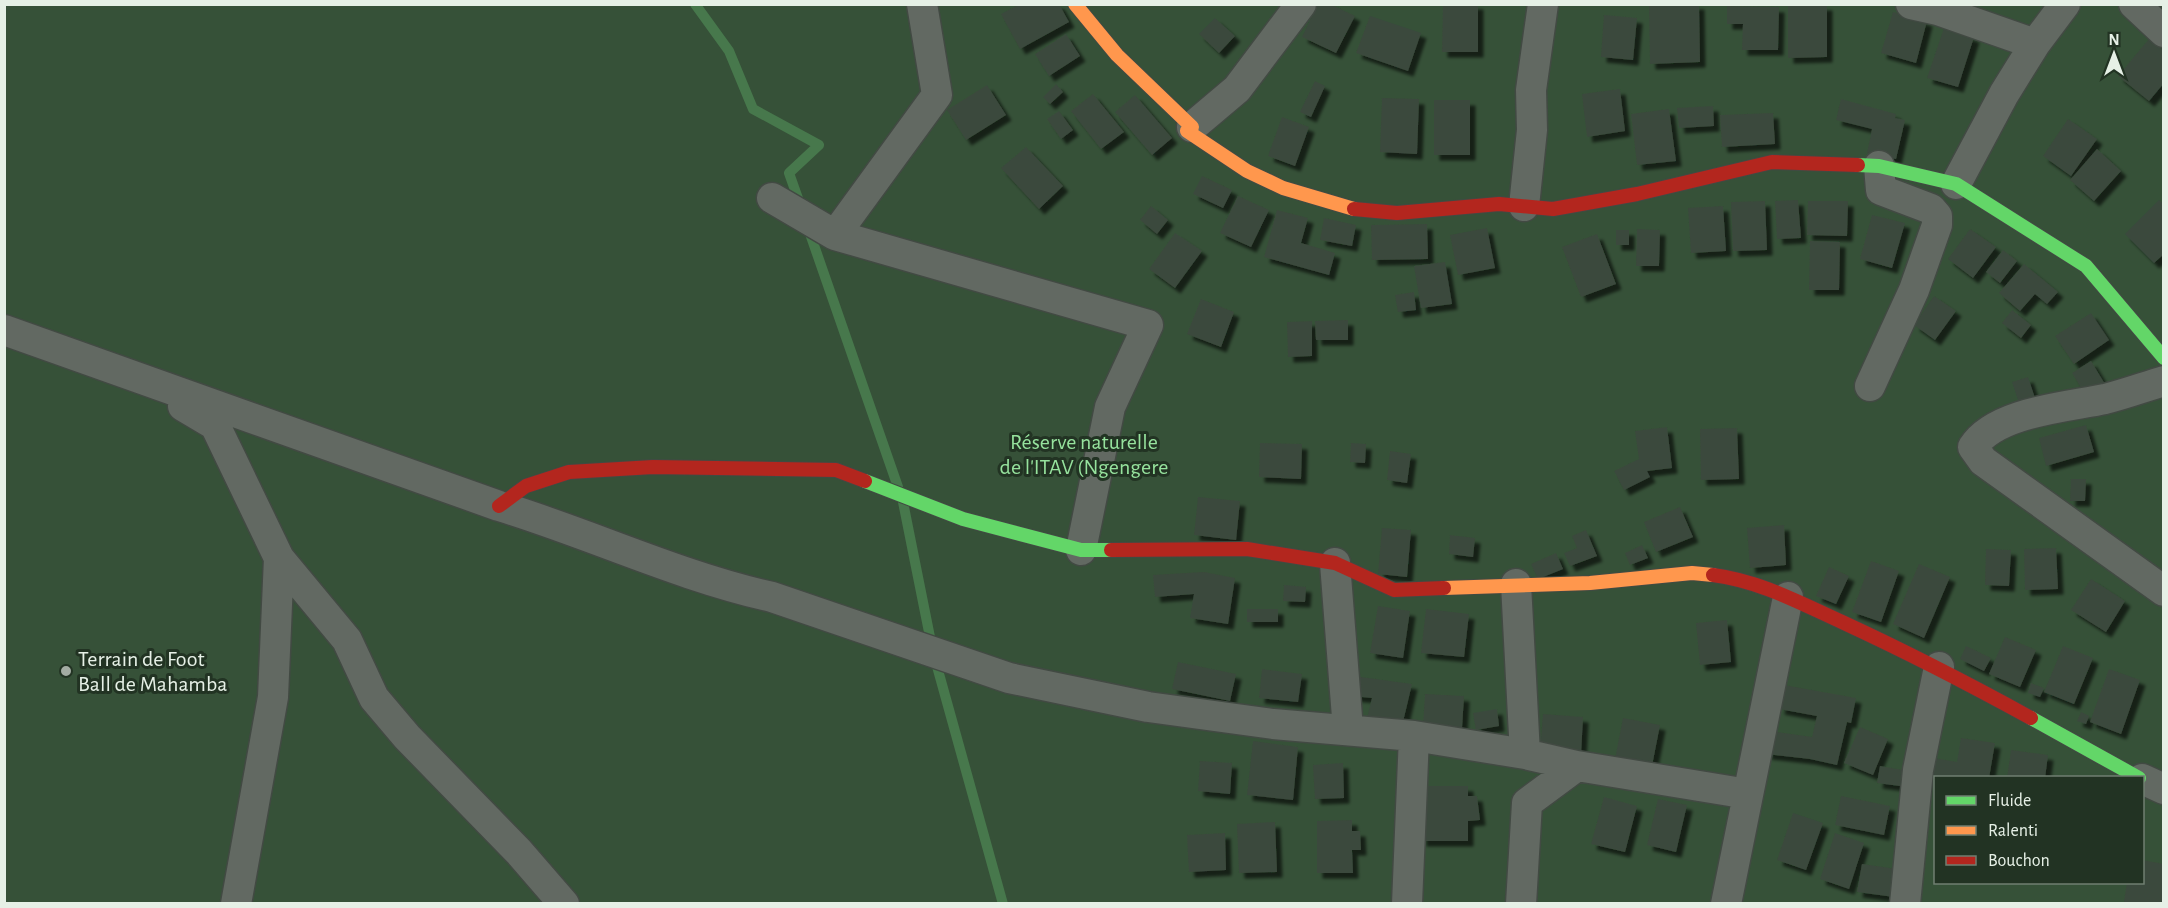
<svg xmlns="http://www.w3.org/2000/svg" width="2168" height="908" viewBox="0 0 2168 908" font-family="'Alegreya Sans',sans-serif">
  <defs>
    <filter id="shadow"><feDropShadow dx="5.5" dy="5.5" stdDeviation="1.5" flood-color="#0009"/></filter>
  </defs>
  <rect width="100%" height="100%" fill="#262f26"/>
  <path fill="#365138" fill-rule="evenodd" d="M5,5H2163V903L5,904ZM1936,778H2142V882H1936Z"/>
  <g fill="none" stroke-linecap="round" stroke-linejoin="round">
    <path stroke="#47784c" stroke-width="10" d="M695,4L729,51L753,109L819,145L789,173L801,207
      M807,225L898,487
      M903,502L933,652L1003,904"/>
  </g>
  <path fill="#3b493c" filter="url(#shadow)" d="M1020,4H1059L1069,22L1020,49L1001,14Z
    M1318,4H1330L1355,16L1336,53L1302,37Z
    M1443,4H1478V52H1442Z
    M1699,4L1700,62L1650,64L1649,5Z
    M1788,5H1827V57L1788,58Z
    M1727,6L1779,7L1778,50H1742L1743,24H1727Z
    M1893,12L1927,21L1916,63L1881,53Z
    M1604,15L1637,18L1633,60L1601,57Z
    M1370,16L1421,33L1408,71L1356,53Z
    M1215,18L1235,36L1219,53L1199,34Z
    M1944,28L1974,37L1958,87L1927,78Z
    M1066,34L1080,56L1049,76L1035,54Z
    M2149,39L2164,51V83L2149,101L2118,76Z
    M1315,81L1325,86L1311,117L1300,112Z
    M1056,84L1063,92L1050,104L1043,97Z
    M987,85L1006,115L966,140L947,110Z
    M1620,89L1625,131L1587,137L1582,94Z
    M1093,94L1124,132L1101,149L1071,111Z
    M1135,95L1172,138L1152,155L1115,112Z
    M1382,98L1419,99L1417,154L1380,152Z
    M1841,99L1896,114L1895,118L1905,120L1896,159L1867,153L1872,129L1836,120Z
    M1434,100H1470V155H1434Z
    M1713,106L1714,126L1679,128L1677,108Z
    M1669,109L1676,161L1637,165L1631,114Z
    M1059,111L1073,130L1061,139L1047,119Z
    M1773,113L1775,144L1722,147L1720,115Z
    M1282,117L1309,127L1295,166L1268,156Z
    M2068,119L2097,139L2071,176L2043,156Z
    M1026,147L1063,186L1039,209L1001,168Z
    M2097,149L2121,171L2094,201L2070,180Z
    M1202,176L1232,190L1223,208L1193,194Z
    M1238,196L1269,210L1251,247L1220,233Z
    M1798,200L1801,238L1777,239L1775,201Z
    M2159,200L2164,204V254L2154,263L2125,234Z
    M1765,201L1767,250L1733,251L1731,202Z
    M1808,201H1848L1847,236L1807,235Z
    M1151,206L1168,220L1157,234L1140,220Z
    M1723,206L1726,251L1691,253L1688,208Z
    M1277,210L1308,218L1301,243L1335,253L1329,275L1264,257Z
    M1872,215L1905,223L1892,268L1860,259Z
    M1324,218L1356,225L1352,246L1320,240Z
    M1427,224L1428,259L1372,260L1371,225Z
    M1487,228L1495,268L1458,275L1450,235Z
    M1637,229L1660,230L1659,266H1636Z
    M1970,229L1996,247L1973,278L1948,259Z
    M1616,230H1629V245H1616Z
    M1175,233L1202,251L1175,288L1149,269Z
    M1597,234L1616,284L1581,297L1562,247Z
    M1810,241L1840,242L1839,290H1809Z
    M2003,250L2017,261L2000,283L1986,272Z
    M1445,262L1452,304L1421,308L1414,266Z
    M2024,264L2058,292L2047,304L2035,294L2020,311L1999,293Z
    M1414,292L1416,310L1398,312L1395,295Z
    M1934,296L1956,311L1935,340L1914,325Z
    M1201,299L1234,312L1221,347L1187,334Z
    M2012,310L2031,325L2021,338L2002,323Z
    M2091,313L2109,340L2074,364L2055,336Z
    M1348,320V340H1316L1315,321Z
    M1312,321V356L1288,357L1287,322Z
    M2091,361L2108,389L2089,401L2072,373Z
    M2028,377L2037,404L2021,409L2012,382Z
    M2086,425L2094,452L2046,466L2039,438Z
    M1667,427L1672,468L1647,471L1650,477L1624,490L1614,471L1639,459L1635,431Z
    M1737,428L1739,479L1701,480L1700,429Z
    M1260,443L1302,444L1301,479L1259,477Z
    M1351,443L1366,444L1365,463L1350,462Z
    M1390,451L1411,454L1407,483L1387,480Z
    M2071,479H2086L2085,501H2070Z
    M1198,497L1240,501L1236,540L1194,535Z
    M1680,507L1693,537L1656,552L1644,522Z
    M1784,525L1786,565L1750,568L1747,528Z
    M1382,528L1411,530L1407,577L1378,574Z
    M1586,530L1597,556L1570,566L1564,553L1577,548L1572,536Z
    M1450,535L1475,538L1473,557L1449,554Z
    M1642,545L1648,558L1630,565L1625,553Z
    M2056,548L2058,589L2025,590L2024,549Z
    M1986,549L2011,550L2009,586L1985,585Z
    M1556,553L1563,569L1538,579L1531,564Z
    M1871,561L1899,571L1881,622L1852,612Z
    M1919,564L1950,577L1924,638L1893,624Z
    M1829,567L1849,576L1836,604L1816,596Z
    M1204,572L1235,578L1228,624L1190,618L1194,594L1155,597L1153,575Z
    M2091,579L2125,601L2106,632L2071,610Z
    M1284,585L1306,587L1305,602L1283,601Z
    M1378,606L1410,611L1403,658L1370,653Z
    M1247,609H1278V622H1247Z
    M1426,609L1469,614L1464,657L1421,653Z
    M1727,620L1731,662L1700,665L1696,623Z
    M2005,637L2036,650L2020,687L1989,674Z
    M1966,646L1991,658L1984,671L1960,659Z
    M2063,646L2093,658L2074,704L2044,692Z
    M1178,662L1236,674L1230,701L1172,689Z
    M1262,669L1302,674L1298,702L1259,698Z
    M2109,669L2140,680L2121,734L2090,722Z
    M1354,676L1412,684L1402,726L1367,718L1372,698L1351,696Z
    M2031,683L2044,688L2040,697L2028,693Z
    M1784,685L1856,698L1851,723L1847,722L1837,765L1810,759L1766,754L1770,731L1812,737L1817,716L1779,709Z
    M1425,694L1464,696L1462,728L1423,726Z
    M1497,709L1499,726L1476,730L1473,713Z
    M2081,712L2089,716L2086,724L2077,721Z
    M1543,714L1583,717L1581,754L1540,752Z
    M1623,718L1660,725L1652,766L1615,759Z
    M1860,727L1888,739L1873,775L1844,763Z
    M1961,738L1995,743L1989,778L1931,776L1934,758L1957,762Z
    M1253,741L1298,747L1293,800L1247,795Z
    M2011,750L2048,755L2045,778H2007Z
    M1200,761L1232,763L1230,794L1198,791Z
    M1343,763L1344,798L1315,799L1313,765Z
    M1880,766L1903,770L1900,786L1877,783Z
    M1421,786H1468V796H1477L1480,820L1468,821V841H1421Z
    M1841,796L1890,806L1884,835L1835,825Z
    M1604,797L1637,806L1625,852L1591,844Z
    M1658,799L1687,805L1676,852L1647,845Z
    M1793,813L1823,823L1806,870L1777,860Z
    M1352,820V831H1360L1361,850H1352L1353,873H1317V821Z
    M1275,822L1277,872L1239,873L1237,824Z
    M1225,833L1226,870L1189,872L1187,835Z
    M1835,833L1864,843L1849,889L1820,879Z
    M2142,860L2164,864V904L2124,902L2127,882H2142Z
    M1862,864L1897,869L1894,897L1857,892Z"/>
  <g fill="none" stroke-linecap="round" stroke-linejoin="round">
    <defs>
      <path id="street" d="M922,4L937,95L835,235L1148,325L1110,407L1081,550
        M1911,4L1938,10L2035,44L2065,4
        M2134,4L2164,32
        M1192,127L1237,89L1301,4
        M1956,184L2004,94L2035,44
        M772,198L835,235
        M1524,206L1532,130L1531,90L1543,4
        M4,330L499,506C591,534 678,576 772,597L1009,678L1148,707L1273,724L1414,736L1525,754
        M2164,381C2144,387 2125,394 2105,399C2067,407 1995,412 1973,447L1983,461L2164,591
        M1870,386L1914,290L1937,225V216L1931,209L1881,190L1879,166
        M183,406L215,425L279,558L347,640L374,698L407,737L519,852L564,904
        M1335,563L1348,730
        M1516,584L1525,754L1577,766L1527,803L1521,904
        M1577,766L1748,794
        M2142,779L2164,789
        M236,904L273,697L279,558
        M1407,904L1414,736
        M1726,904L1788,597
        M1905,904L1918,770L1939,667"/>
      <path id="fast" d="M1858,165L1879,166L1956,184L2086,266L2164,358
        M865,481L963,519L1081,550H1111
        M2031,718L2139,778"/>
      <path id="slow" d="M1075,4L1117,55L1192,127L1187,131L1247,171L1283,188L1354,209
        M1444,588L1590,583L1692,573L1713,575"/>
      <path id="jam" d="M1354,209L1397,213L1499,204L1553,209L1637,194L1772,162L1858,165
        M499,506L526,486L569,472L653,467L836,470L865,481
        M1111,550L1247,549L1335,563L1394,590L1444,588
        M1713,575C1760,581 1800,603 1842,622C1907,652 1969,684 2031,718"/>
    </defs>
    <use href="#street" stroke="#424a43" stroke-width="33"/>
    <use href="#fast" stroke="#424a43" stroke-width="16"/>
    <use href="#slow" stroke="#424a43" stroke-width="16"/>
    <use href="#jam" stroke="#424a43" stroke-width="16"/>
    <use href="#street" stroke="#626962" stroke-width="30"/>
    <use href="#fast" stroke="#63d668" stroke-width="14"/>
    <use href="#slow" stroke="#ff974d" stroke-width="14"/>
    <use href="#jam" stroke="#b3261e" stroke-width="14"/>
  </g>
  <circle fill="#a3aca3" stroke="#223323" stroke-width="2" cx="66" cy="671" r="6"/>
  <g text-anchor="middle" stroke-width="6" stroke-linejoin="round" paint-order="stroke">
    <g font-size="22" fill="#96e29d" stroke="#223323">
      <text x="1084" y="449">Réserve naturelle<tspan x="1084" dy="25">de l'ITAV (Ngengere</tspan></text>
    </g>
    <g font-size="22" fill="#e6f0e6" stroke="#223323" text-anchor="start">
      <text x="78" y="666">Terrain de Foot<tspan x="78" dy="25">Ball de Mahamba</tspan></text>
    </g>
  </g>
  <rect width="2168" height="908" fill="none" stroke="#e6f0e6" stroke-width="12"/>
  <rect x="1934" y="776" width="210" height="108" fill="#223323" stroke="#707f71" stroke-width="1.5"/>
  <rect x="1946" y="796" width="30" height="9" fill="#63d668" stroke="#707f71" stroke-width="1.5"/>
  <text x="1988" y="806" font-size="18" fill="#e6f0e6">Fluide</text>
  <rect x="1946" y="826" width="30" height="9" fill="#ff974d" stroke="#707f71" stroke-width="1.5"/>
  <text x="1988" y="836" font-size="18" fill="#e6f0e6">Ralenti</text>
  <rect x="1946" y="856" width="30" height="9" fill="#b3261e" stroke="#707f71" stroke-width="1.5"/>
  <text x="1988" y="866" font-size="18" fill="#e6f0e6">Bouchon</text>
  <g transform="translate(2114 54)" stroke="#223323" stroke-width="4.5" paint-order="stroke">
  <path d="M0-4.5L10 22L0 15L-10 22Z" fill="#e6f0e6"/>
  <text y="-9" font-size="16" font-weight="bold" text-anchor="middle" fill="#e6f0e6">N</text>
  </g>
</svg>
